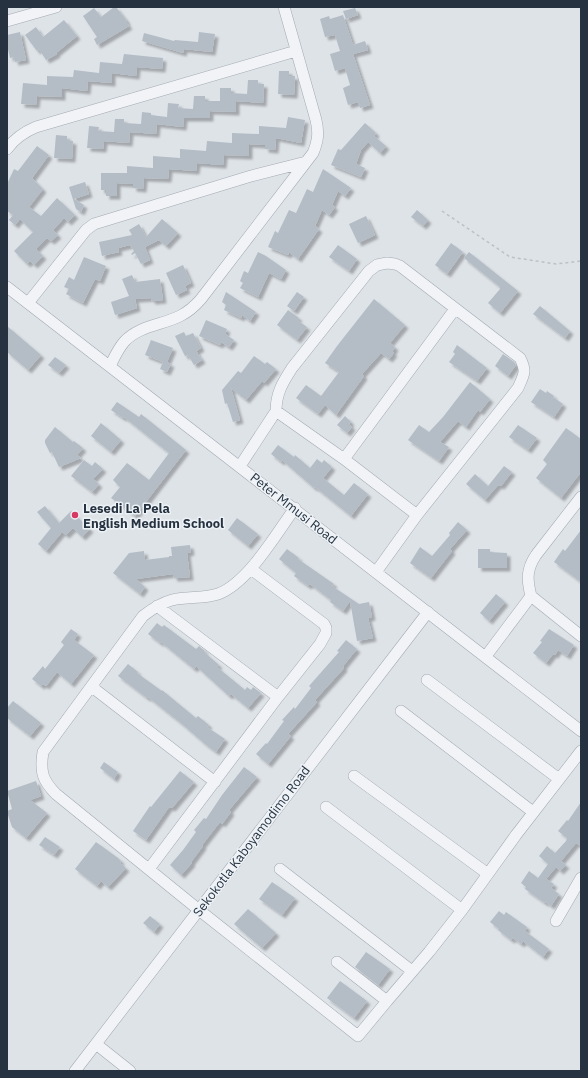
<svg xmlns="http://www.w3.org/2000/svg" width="588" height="1078" viewBox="0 0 588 1078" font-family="'IBM Plex Sans',sans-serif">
  <defs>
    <filter id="shadow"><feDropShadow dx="3.5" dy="3.5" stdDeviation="1" flood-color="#0004"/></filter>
  </defs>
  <rect width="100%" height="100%" fill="#dee3e8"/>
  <path fill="#b4bdc6" filter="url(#shadow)" d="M114,7H116L127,21L126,22L129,26L97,45L94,39L97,37L83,16L94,8L101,17Z
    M355,8L358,15L346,19L343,11Z
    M343,15L353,45L365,41L368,50L353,54L370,105L360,108L358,102L348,105L343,88L350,85L345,68L335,71L330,54L340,51L335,35L325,37L320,19L329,16L330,19Z
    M64,20L77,36L56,53L57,54L46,60L39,49L37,51L25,35L36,27L43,37Z
    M20,32L26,60L15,62L14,57L10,58L7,45V35Z
    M199,32L215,34L212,52L184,49L183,53L142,41L144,33L174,41L175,40L198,42Z
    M124,54L163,58L162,69L137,67L136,76L112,73V83L88,81L87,91L62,88V97L37,96L36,105L21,104L23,83L47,85V76L73,77L74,70L99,73L100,62L122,64Z
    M279,71H289V76H295L294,95L278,94Z
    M248,80H258V84H264L263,103L236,101V112L210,111V118H184L183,127L157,124L156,134L130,132L129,143L104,141L103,149L87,148L89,126L99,127L98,131L114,132L115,119H124V123L141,124L142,112L151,113V115L167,117L168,103L179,104L178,108L193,109L194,96H205V101H220V88H231V93L247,94Z
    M288,117L305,120L301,143L276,138L275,150L265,149V145L249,144V156L224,155L223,165L197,163L196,171L169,169L168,179L144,178L143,189L133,188V184L117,183V196H106V190H101V173H127V166L153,168V156L180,158V149L206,151L207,141L232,143V133L259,134V126L286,128Z
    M365,123L376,133L374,136L386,146L380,153L368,142L361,150L356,164L365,168L361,177L331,165L338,149L341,150Z
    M56,135L67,136V140L73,141L72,159L54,158Z
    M37,146L49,155L32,178L43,189L29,207L41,216L57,198L75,215L68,222L64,218L53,230L58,235L51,241L47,238L36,249L43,256L34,265L30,261L27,264L14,251L33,232L20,219L15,225L9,220L13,215L7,211V184L14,169L18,171Z
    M323,169L351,188L345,196L338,191L332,205L335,207L329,215L322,210L315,226L319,229L298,259L289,252L288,255L268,247L275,231L278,233L289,210L296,213L307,189L313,192Z
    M85,182L89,194L74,199L84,205L81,212L76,209L69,187Z
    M417,210L428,220L423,226L411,217Z
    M366,216L375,235L358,243L349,224Z
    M162,219L178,233L166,246L159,240L145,247L150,260L141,264L135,253L132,255L131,254L134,251L130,245L118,248L119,252L102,256L99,242L132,235L129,230L139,224L146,237Z
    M451,243L463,252L447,274L435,265Z
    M338,245L357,259L349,271L329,257Z
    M258,252L266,256L286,270L281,279L269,273L258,297L240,288L243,283L240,281L244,271L248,273Z
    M469,252L518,291L500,313L488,303L500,289V287L464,258Z
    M84,257L106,266L100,281L95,279L83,303L66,294L69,289L64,287L69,277L74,280Z
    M183,265L191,283L185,286L187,290L176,295L166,273Z
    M132,275L135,282L160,279L163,300L152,301L151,298L135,299L137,308L115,315L111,302L129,296L122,279Z
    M226,292L256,312L250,321L242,315L241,318L224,310L226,305L222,302Z
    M297,292L304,297L294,311L287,306Z
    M374,299L405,325L390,343L395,347L392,352L394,353L389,359L381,353L362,374L364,376L336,415L325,405L318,414L296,398L306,385L321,396L339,372L325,363L337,346Z
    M540,306L570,331L565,338L533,314Z
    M288,310L299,318L297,320L307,327L297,340L277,325Z
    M206,320L227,329L225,334L234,340L229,347L221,342L220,345L199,336Z
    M7,326L41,355L28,370L7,352Z
    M184,332L186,336L193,333L201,348L196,351L202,360L194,365L188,355L185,356L175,336Z
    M151,340L173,348L167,362L171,364L167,372L160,369L163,362L145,355Z
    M457,345L487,368L477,381L449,362L455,354L453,352Z
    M503,354L514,362L516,365L508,376L495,366Z
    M254,356L265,364L267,362L276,369L264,383L262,381L246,400L231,388L240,420L233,422L227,403L225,404L222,390L238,371L241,373Z
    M55,357L66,365L59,373L48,365Z
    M470,382L490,399L480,412L478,410L466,427L458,421L440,442L449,447L439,461L408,440L419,425L429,432L443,417Z
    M540,389L546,393L547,391L554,396L553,397L563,404L554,417L531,402Z
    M117,402L139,417L141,414L186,450L135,516L111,498L120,487L113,480L127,463L149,480L169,453L124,417L123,418L111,410Z
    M345,416L351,422L349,424L352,427L347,433L337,425Z
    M101,423L121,440L111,452L91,436Z
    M518,425L537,438L528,450L509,437Z
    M55,427L73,442L74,441L83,448L77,455L81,458L59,467L52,452L50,453L45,443V440Z
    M566,428L581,439V472L561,498L536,478L547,464L543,460Z
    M278,445L294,457L295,455L310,468L317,459L322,463L324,460L332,467L323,478L344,495L354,483L368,494L351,516L315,487L314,488L282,460L281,462L271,454Z
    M84,460L92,466L95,462L103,469L93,479L99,484L92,492L71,476Z
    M504,466L512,472L501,486L498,485L485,500L466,484L475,474L488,486Z
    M45,506L59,523L71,511L90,529L82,537L73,528L66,535L62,532L46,551L38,544L51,528L37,512Z
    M237,518L258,534L248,546L228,530Z
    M458,522L467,530L450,549L452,551L431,578L410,563L420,547L432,556L450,535L449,533Z
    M581,530V582L554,562L563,549L565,551Z
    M190,545L191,552L187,553L190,577L174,578L173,574L136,579L145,587L140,594L113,573L129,553L144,551L145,560L169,557V556H172L171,547Z
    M287,549L299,558L298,559L334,584L332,586L359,604L369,602L372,617L368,618L373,638L357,641L350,601L343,611L330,602L331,600L310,584L308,586L294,576L296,573L279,559Z
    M478,549H490V552L507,553V568H478Z
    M496,594L505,602L489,621L480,613Z
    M157,623L162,627L164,625L196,649L199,646L205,651L204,652L219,665L217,667L245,690L247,687L251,690L253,687L261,693L248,708L231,694L229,696L196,666L194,669L161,642L160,643L148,634Z
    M71,629L78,634L74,640L94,655L71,684L57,672L46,686L43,684L41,686L32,679L43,666L45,669L64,645L61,642Z
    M549,629L574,645L567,656L558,650L555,655L553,654L546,663L533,653L542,642L540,641Z
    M346,640L357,649L343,666L344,668L315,700L317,702L288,734L291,736L268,764L256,754L266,743L267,744L284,721L282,720L294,707L295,709L311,688L309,686L339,652L337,651Z
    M128,664L138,672L137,673L162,691V690L196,718L198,716L209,725L207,727L225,739L216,752L205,744L182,724L148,697L147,698L118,676Z
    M13,701L41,723L30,736L7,718V708Z
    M104,762L118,772L114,779L100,768Z
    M244,767L257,777L229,810L231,812L222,824L220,822L202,845L203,846L191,862L192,863L181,875L170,865L183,850L196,832L194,830L204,818L206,819L222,795Z
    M180,771L194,782L172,808L169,807L146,840L133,831L150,806L151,807Z
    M36,781L41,796L30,800L47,813L26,838L12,827L7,812V811L12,809L7,791Z
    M581,802V846L576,843L561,861L566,865L560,871L556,867L546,879L554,884L551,888L559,894L551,906L546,902L545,903L525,889L526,887L521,883L529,871L538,878L548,864L539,856L547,846L555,853L566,841L567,838L558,831L567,820L568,821Z
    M45,837L60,847L54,855L39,845Z
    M96,842L118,858L121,861L120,863L126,868L108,887L101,881L97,886L75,869Z
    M272,882L295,898L282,915L259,899Z
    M248,909L276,933L262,948L234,924Z
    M499,911L504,915L506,912L527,927L525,931L549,949L543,957L523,941L521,944L513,938L511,940L498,930L499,929L490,922Z
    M150,916L160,924L154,932L143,923Z
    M366,952L390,969L378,985L355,967Z
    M340,981L367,1001L354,1018L327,998Z"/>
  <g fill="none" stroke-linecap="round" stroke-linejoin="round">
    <defs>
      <path id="minor" d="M7,21L56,7
        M7,149C15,138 24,132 36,127L296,51
        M387,263L395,264L400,266L520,358C527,372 524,374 518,388L417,515L344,459L276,411C276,393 283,382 292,368L369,271L377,265Z
        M7,287L581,731
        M28,303L86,230L94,224L251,176L306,162
        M110,366C114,358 118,349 124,342C138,326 162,325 180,316C188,312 195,306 201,299L313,153C318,141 319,133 316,120L284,7
        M344,459L455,309
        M240,466L276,411
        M295,508C276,534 248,583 218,594C203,599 187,596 172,600C161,603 152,609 143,616L43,752C40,771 42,780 56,794L199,910L358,1036L387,1001
        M376,572L417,515
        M531,596C527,580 526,570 536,555L581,497
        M157,606L278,697
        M486,656L531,596L581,636
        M427,680L559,779
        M92,687L215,782
        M401,711L533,812
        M354,776L488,874
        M326,807L462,910
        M149,869L278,697L320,644L326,633V628L324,624L251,569
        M280,869L412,971
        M556,921L581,878
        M337,962L387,1001L429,952L462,910L516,835L581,751
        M96,1044L130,1071
        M75,1071L428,612"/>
    </defs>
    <use href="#minor" stroke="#a3aab2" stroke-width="12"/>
    <path stroke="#bcc1c7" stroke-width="1.5" stroke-dasharray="3 3" stroke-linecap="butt" d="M442,211L510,257L556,264L581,261"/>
    <use href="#minor" stroke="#f1f3f6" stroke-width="11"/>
  </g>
  <circle fill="#d73962" stroke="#edf2f6" stroke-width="1.5" cx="75" cy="515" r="4"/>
  <g text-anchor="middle" stroke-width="3" stroke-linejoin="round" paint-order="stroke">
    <g font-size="13" font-weight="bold" fill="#263240" stroke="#edf2f6" text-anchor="start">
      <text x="83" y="513">Lesedi La Pela<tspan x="83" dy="15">English Medium School</tspan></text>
    </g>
    <g font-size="13" fill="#263240" stroke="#edf2f6">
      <text transform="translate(294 508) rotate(38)" y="5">Peter Mmusi Road</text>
      <text transform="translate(251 841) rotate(-53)" y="5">Sekokotla Kaboyamodimo Road</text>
    </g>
  </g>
  <rect width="588" height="1078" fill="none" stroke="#263240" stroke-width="16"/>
</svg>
